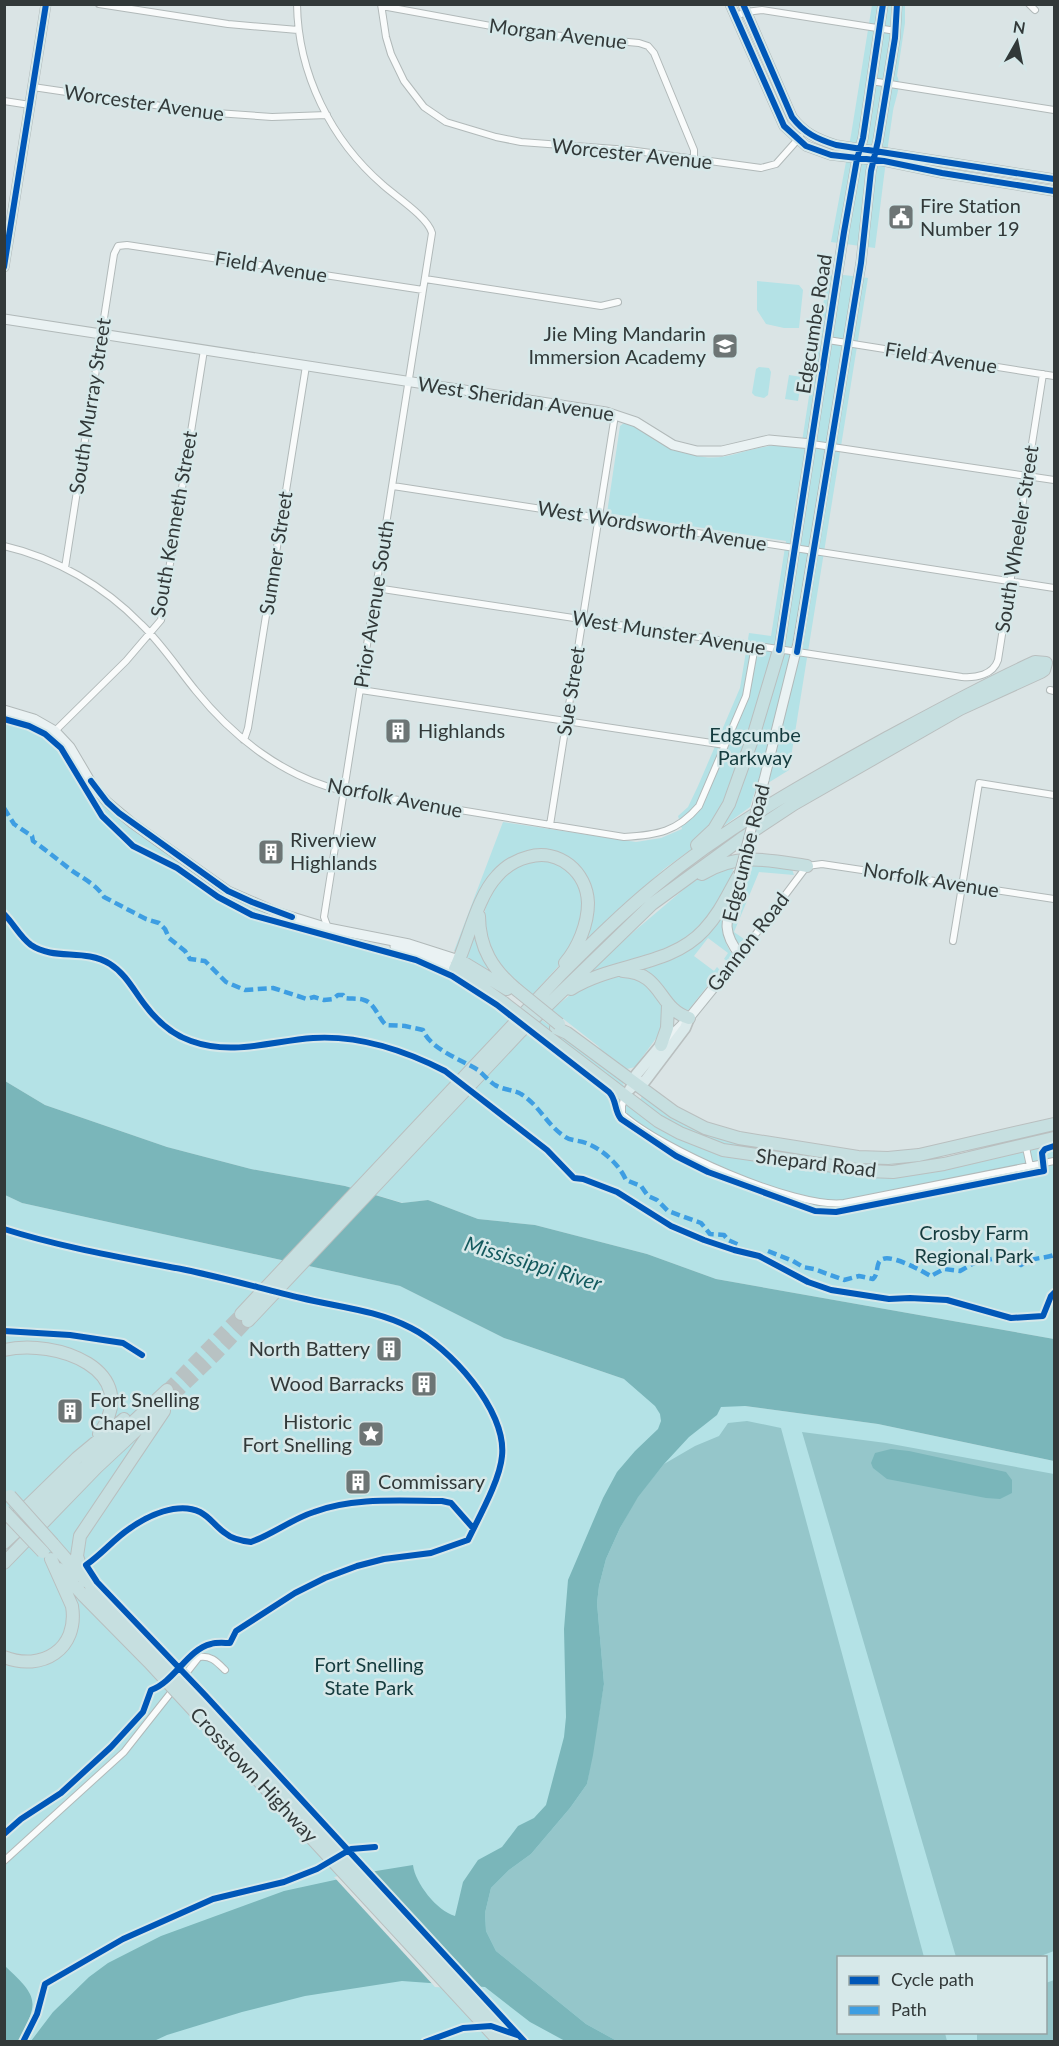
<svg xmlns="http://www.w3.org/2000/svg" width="1059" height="2046" viewBox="0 0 1059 2046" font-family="Lato,sans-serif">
  <rect width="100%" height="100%" fill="#dae4e5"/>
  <path fill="#b4e2e6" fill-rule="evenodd" d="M872,5H905V23L897,76C902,84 895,100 893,111C886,156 881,202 875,248L831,242L851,135Z
    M828,273L868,278L789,770L755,791L750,807L664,869L583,942L591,903L564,857L507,862L458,951H454L503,822L636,842L661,838L682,829L678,816L688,807L698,786L740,688L749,633L771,636L786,541L607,513L620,426L624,423C639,426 648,436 660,443C673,451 690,455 704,457C725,460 744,450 764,447C777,444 788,446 801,448Z
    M757,281L799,285L803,290L799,328H784L766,324L757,310Z
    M759,367L769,368L771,372L768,395L764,398L755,396L752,393L756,369Z
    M789,375L802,377L798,401L785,399Z
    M5,713L48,730L74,757L99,796L268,913L396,951L457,975L609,1090L697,1146L853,1174L1054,1142V1339L716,1279L647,1254L535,1225L478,1219L428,1200L403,1203L345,1186L251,1169L167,1147L45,1105L5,1081Z
    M532,859L559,862L582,888V921L564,960L532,995C501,972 471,939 489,899C493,890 500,878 507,872C515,867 524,863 532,859Z
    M747,862L792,869L794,875L759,872L734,932L744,939L738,944L736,943L730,924Z
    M735,863L729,885L700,929L669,951L590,975L588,973L631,934L690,884L702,877Z
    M726,907C722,925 721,938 732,954L727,961L724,959L728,953L708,938L694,956L714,971L717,967L720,970L686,1013L641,971L642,967L656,963Z
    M474,930L490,966L487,969L466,958Z
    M629,975L654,988L664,1009L660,1033L635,1067L627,1069L608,1058L598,1046L552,1010C578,987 593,977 629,975Z
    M542,1020L622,1080L624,1086L618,1085L539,1024Z
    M642,1096L739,1143L934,1156L935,1158C881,1171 837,1163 784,1155C756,1150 729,1148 702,1138C679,1130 658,1115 640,1100Z
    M5,1195L22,1203L400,1286L504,1338L624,1379L745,1406L878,1424L1054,1461V2041L5,2042ZM838,1958H1046V2032H838Z"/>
  <path fill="#95c6ca" d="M747,1421L781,1428L924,1957L838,1958V2032L945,2033L947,2041H617L586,2024L496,1951L486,1931L485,1913L491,1888L509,1870L531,1854L570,1808L587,1784L604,1684L597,1603L599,1586L606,1559L620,1528L637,1497L664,1464L695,1446L719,1436L728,1423Z
    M802,1432L886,1443L1054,1474V1951L1038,1957H956Z
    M1054,1980V2041H977V2033L1046,2032V1983Z"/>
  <path fill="#7ab6ba" d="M5,1081L45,1105L167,1147L251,1169L345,1186L402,1203L428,1200L478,1219L535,1225L647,1254L716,1279L1054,1339V1461L878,1424L745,1406L721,1407L717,1415L689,1437L664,1464L638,1497L620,1528L606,1559L599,1586L597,1603L604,1684L593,1755L587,1784L570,1808L531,1854L509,1870L491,1888L485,1913L486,1931L496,1951L586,2024L617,2041H565L530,2022L485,1987L402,1981L305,1996L242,2012L167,2035L154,2041H31L53,2012L89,1977L108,1963L161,1936L284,1891L376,1871L413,1865C415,1883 437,1911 455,1916L463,1882L478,1860L502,1847L518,1826L534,1818L546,1805L564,1737L566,1717L564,1629L568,1580L603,1498L617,1472L635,1451L658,1429L661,1421L660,1414L655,1406L624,1379L504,1338L400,1286L22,1203L5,1195Z
    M891,1449L909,1451L1006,1472L1012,1480V1493L1000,1499L986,1498L887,1479L873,1468L871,1463L875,1453Z
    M5,1966C38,1997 40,2001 18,2041H5Z"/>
  <path fill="#dae4e5" d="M369,1869L481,1990L435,1987L334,1877Z"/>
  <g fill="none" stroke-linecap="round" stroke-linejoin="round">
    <path stroke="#b8c2c3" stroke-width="12" stroke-dasharray="12 6" stroke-linecap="butt" d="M167,1390L241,1314
      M173,1396L216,1355L248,1321"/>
    <defs>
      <path id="street" d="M99,4L228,24L298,30
        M297,4C298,74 331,140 383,185C395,196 428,217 432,233L324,917L328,928
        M381,4L386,37L391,54L404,81L424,107L446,122L496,137L521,142L629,150L761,168L776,164L800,137
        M1029,4L1035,10
        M382,6L529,33L639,43L648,46L654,53L694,150V158
        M736,16L746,12L762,10L896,31
        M871,81L1054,110
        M33,87L202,112L272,117L327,115
        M4,101L30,105
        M425,279L601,306L618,302
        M828,340L1054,376
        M812,444L1054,480
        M393,486L1054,588
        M4,546C56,558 104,586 141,624C162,644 178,669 196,691C233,737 285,778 344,791L624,837C657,835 677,832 699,806L746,696L755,646
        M65,568L114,254L118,246L127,245L423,290
        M376,588L962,677C976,678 993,675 998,660L1043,374
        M361,690L725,745
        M1050,690L1054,691
        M55,731L126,661L161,620L204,350
        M244,740L248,728L306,366
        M550,825L615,415
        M953,941L979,783L1054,795
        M740,955L807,866L822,864L1054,899
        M625,1096L622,1106V1114C659,1148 795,1209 844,1203L1054,1161
        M1025,1143L1030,1166
        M4,1331L70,1335L123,1343L142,1355
        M4,1861L124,1752L199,1657C211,1655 217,1662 225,1670"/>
      <path id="secondary" d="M730,4L784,126L806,146L831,155L884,161L942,173L1054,191
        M743,4L792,117C804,133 817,139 836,145L1054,179
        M4,267L46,4
        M4,319L606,412L636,422L673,445L697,451H722L769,440L812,444
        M779,650L844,232L857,159L863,138L883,4
        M4,710L34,719L55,731L70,747L93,786L107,802L132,823L228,891L276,912L328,928L409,944L459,960
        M764,780L798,643L861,263L871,171L878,141L895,38L897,4
        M395,946L431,958L455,969
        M662,1045L689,1018L740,955C717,926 730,915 738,884"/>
      <path id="primary" d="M634,1084L645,1081L685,1028L689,1018
        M630,1089L634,1084L636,1075L661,1045"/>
      <path id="highway" d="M697,845L714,829L729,804L753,737L779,650
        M702,874C738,852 768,860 807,866
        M479,916C479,948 493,970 517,990
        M459,960L507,989
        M623,971C663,973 658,1009 689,1018
        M571,989C612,963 670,967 704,930C720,913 728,894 739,875
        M504,1003L455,969C468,942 477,897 497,876C505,867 516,860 528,857C559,848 587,872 588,903C588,924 578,948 565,963
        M556,1028L567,1033L674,1112L705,1128L739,1138L858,1157L888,1158L919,1155L1054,1124
        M548,1037L658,1121L680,1133L723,1150L868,1171L893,1172L944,1164L1054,1138
        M661,1045L667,1028L668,1005
        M241,1314L562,973C592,943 622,913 655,886C726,827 805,783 885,739C935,712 984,685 1035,662L1046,663
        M248,1321L520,1032L652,904L741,839L794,804L960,709L1041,672L1044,670L1046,663
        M4,1350C56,1338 144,1370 99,1434
        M4,1529L77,1458L124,1419
        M4,1543L167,1390
        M53,1544L80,1575
        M4,1563L97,1467L173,1396
        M59,1569L83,1595
        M85,1581L77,1556L80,1536L164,1411
        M4,1657C42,1672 79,1649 72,1606L51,1559"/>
    </defs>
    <use href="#street" stroke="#b1b9b9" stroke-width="8"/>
    <use href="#secondary" stroke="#b1b9b9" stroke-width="11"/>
    <use href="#primary" stroke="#b9bfbf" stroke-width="13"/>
    <use href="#highway" stroke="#b9bfbf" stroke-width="14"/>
    <use href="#street" stroke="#f9fbfb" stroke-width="6"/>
    <use href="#secondary" stroke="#eaf2f3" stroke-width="9"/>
    <use href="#primary" stroke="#dbeaeb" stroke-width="10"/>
    <use href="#highway" stroke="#c6dfe0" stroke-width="12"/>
    <defs>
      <path id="secondary-bridge" d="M739,875L764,780"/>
      <path id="highway-bridge" d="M517,990L559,1024
        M504,1003L548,1037
        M10,1496L53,1544
        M4,1511L43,1552
        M91,1587L198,1699L515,2042
        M83,1595L149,1662L500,2042"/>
    </defs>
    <use href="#secondary-bridge" stroke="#b1b9b9" stroke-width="11" stroke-linecap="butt"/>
    <use href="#highway-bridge" stroke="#b9bfbf" stroke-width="14" stroke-linecap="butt"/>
    <use href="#secondary-bridge" stroke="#eaf2f3" stroke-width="9"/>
    <use href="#highway-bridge" stroke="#c6dfe0" stroke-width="12"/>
    <path stroke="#3e9ee2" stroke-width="4.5" stroke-dasharray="9 4.5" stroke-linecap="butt" d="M4,808L14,824L32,836L33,841C46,850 58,860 71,870C82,878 96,884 104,897L146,919L159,923L165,929L169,938L185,951L190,959L205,961L226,982L245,990L273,988L307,999L314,997L324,1000L333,999L338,995H343L345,998C351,999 358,998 364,1000C375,1003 378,1018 386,1025L405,1026L423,1030C430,1049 462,1060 478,1070C484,1075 489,1081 495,1085C503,1090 515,1090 521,1094C539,1105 547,1125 564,1136C570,1141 578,1140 586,1143C602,1149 619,1164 626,1180L641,1186L648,1196L657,1200L668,1211L701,1223L710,1234L724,1235L728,1240L739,1245
      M768,1251L793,1261L803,1267L814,1269L844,1280L859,1276L873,1279C878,1274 876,1268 879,1262C886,1250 921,1271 931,1276L944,1269L960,1271L976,1262L997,1258L1003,1254L1009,1255L1021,1265C1031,1257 1043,1259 1054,1255"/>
    <defs>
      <path id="cycleway" d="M730,4L784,126L806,146L831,155L884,161L942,173L1054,191
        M743,4L792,117C804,133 817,139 836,145L1054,179
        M4,267L46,4
        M779,650L844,232L857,159L863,138L883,4
        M797,652L861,263L871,171L878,141L895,38L897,4
        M4,719L29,726L45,734L61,748L102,816L133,846L177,868L218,897L252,915L416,960L452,976L497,1005L609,1092C617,1100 614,1111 621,1119L676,1156L708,1172L815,1211L836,1212L1044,1171L1042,1153L1045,1149L1054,1146
        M91,781L107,802L119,813L228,891L252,902L292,917
        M4,914C14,924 20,937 31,945C55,961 84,948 110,964C126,974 134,991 145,1005C157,1021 173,1035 191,1041C232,1056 272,1041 313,1038C359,1035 404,1050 445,1071L547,1150L574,1178L583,1179L617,1192L671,1226L704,1240L734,1250L759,1256L808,1282L831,1290L889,1299L910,1298L947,1300L1011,1318L1043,1316L1051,1296L1054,1293
        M4,1229C64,1248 125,1258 186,1270C225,1278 263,1289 301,1298C338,1307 376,1310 411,1328C449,1347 507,1410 502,1456C500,1480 479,1517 468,1540L431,1553L384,1559L357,1566L325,1578L295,1593L236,1631L230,1643C224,1643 217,1642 211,1644C188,1649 174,1682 151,1690L143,1712L111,1747L61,1793L21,1819L4,1834
        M4,1331L70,1335L123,1343L142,1355
        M473,1528L451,1503L442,1501C401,1501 353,1497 314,1512C292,1519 273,1534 251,1542C242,1541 232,1539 225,1533C216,1527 210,1517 200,1512C178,1501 147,1516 129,1529C114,1539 102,1554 86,1565L97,1582L205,1695L525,2042
        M23,2042L37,2014L45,1984L123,1939L213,1899L284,1882L317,1869L351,1849L375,1847
        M425,2042L463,2028L491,2026L517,2035"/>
    </defs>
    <use href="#cycleway" stroke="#d6e8e9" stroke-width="10"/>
    <use href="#cycleway" stroke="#0057b8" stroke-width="6"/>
  </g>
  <defs>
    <symbol id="civic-square" viewBox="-11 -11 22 22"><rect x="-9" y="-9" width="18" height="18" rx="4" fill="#6d7575" stroke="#d6e8e9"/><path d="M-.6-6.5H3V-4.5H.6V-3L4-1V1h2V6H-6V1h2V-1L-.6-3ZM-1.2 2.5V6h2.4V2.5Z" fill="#fff"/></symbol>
    <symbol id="school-square" viewBox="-11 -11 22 22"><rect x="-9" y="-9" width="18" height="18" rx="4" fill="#6d7575" stroke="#d6e8e9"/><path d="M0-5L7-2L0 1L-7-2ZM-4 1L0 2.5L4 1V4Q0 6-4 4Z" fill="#fff"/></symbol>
    <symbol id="building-square" viewBox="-11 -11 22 22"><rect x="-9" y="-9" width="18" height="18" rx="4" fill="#6d7575" stroke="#d6e8e9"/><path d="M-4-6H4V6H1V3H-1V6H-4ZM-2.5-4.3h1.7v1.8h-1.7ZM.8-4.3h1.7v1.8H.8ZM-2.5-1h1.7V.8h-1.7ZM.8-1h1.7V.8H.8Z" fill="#fff"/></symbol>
    <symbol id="sight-square" viewBox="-11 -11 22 22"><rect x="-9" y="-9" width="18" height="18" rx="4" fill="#6d7575" stroke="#d6e8e9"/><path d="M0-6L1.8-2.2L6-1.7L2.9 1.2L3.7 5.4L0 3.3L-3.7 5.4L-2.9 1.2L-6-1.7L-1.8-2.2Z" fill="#fff"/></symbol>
  </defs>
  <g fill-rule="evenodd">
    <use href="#civic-square" x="886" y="202" width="30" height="30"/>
    <use href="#school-square" x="710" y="331" width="30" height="30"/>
    <use href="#building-square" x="383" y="716" width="30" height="30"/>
    <use href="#building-square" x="256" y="837" width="30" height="30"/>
    <use href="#building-square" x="374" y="1334" width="30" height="30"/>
    <use href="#building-square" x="409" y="1369" width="30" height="30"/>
    <use href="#building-square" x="55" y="1396" width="30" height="30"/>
    <use href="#sight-square" x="356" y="1419" width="30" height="30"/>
    <use href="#building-square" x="343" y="1467" width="30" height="30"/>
  </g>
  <g text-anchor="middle" stroke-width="5" stroke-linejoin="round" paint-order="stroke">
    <g font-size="20" fill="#323939" stroke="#d6e8e9">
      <text transform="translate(558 34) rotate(7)" y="7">Morgan Avenue</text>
      <text transform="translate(144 103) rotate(8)" y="7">Worcester Avenue</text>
      <text transform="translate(632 154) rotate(6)" y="7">Worcester Avenue</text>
      <text transform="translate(271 267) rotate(9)" y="7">Field Avenue</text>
      <text transform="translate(814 324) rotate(-81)" y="7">Edgcumbe Road</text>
      <text transform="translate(941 358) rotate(9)" y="7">Field Avenue</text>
      <text transform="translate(516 399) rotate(9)" y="7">West Sheridan Avenue</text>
      <text transform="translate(90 406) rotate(-81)" y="7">South Murray Street</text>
      <text transform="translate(174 524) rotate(-80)" y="7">South Kenneth Street</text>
      <text transform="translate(652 526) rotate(9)" y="7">West Wordsworth Avenue</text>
      <text transform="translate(1017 539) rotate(-81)" y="7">South Wheeler Street</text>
      <text transform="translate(276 553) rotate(-81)" y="7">Sumner Street</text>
      <text transform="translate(374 604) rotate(-81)" y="7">Prior Avenue South</text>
      <text transform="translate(669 633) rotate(9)" y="7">West Munster Avenue</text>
      <text transform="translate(571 691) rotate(-81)" y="7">Sue Street</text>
      <text transform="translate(395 798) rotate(11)" y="7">Norfolk Avenue</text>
      <text transform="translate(746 853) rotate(-76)" y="7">Edgcumbe Road</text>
      <text transform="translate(931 880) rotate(9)" y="7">Norfolk Avenue</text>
      <text transform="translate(748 942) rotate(-52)" y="7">Gannon Road</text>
      <text transform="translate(816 1163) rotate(7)" y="7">Shepard Road</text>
      <text transform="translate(254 1775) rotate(47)" y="7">Crosstown Highway</text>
    </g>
    <g font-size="20" fill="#323939" stroke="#d6e8e9" text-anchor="start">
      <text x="920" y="213">Fire Station<tspan x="920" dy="23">Number 19</tspan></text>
      <text x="706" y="341" text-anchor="end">Jie Ming Mandarin<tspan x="706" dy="23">Immersion Academy</tspan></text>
      <text x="418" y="738">Highlands</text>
      <text x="290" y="847">Riverview<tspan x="290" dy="23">Highlands</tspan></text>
      <text x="370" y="1356" text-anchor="end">North Battery</text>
      <text x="404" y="1391" text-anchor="end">Wood Barracks</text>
      <text x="90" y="1407">Fort Snelling<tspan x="90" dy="23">Chapel</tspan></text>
      <text x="352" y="1429" text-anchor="end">Historic<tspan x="352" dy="23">Fort Snelling</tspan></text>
      <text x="378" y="1489">Commissary</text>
    </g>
    <g font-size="20" fill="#143b3e" stroke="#d6e8e9">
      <text x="755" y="742">Edgcumbe<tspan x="755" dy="23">Parkway</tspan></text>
      <text x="974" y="1240">Crosby Farm<tspan x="974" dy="23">Regional Park</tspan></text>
      <text x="369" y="1672">Fort Snelling<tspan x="369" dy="23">State Park</tspan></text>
    </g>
    <g font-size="21" font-style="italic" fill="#13595d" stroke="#d6e8e9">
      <text transform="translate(533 1264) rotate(17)" y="7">Mississippi River</text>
    </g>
  </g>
  <rect width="1059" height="2046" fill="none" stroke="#323939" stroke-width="12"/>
  <rect x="837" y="1956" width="210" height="78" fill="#d6e8e9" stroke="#94a2a3" stroke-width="1.5"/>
  <rect x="849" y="1976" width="30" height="9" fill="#0057b8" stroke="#94a2a3" stroke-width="1.5"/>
  <text x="891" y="1986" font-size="18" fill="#323939">Cycle path</text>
  <rect x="849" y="2006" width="30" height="9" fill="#3e9ee2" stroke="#94a2a3" stroke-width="1.5"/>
  <text x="891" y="2016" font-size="18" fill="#323939">Path</text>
  <g transform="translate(1017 42) rotate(9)" stroke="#d6e8e9" stroke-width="4.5" paint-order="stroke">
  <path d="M0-4.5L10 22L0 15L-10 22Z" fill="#323939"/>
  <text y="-9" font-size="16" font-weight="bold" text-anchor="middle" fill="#323939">N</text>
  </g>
</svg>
